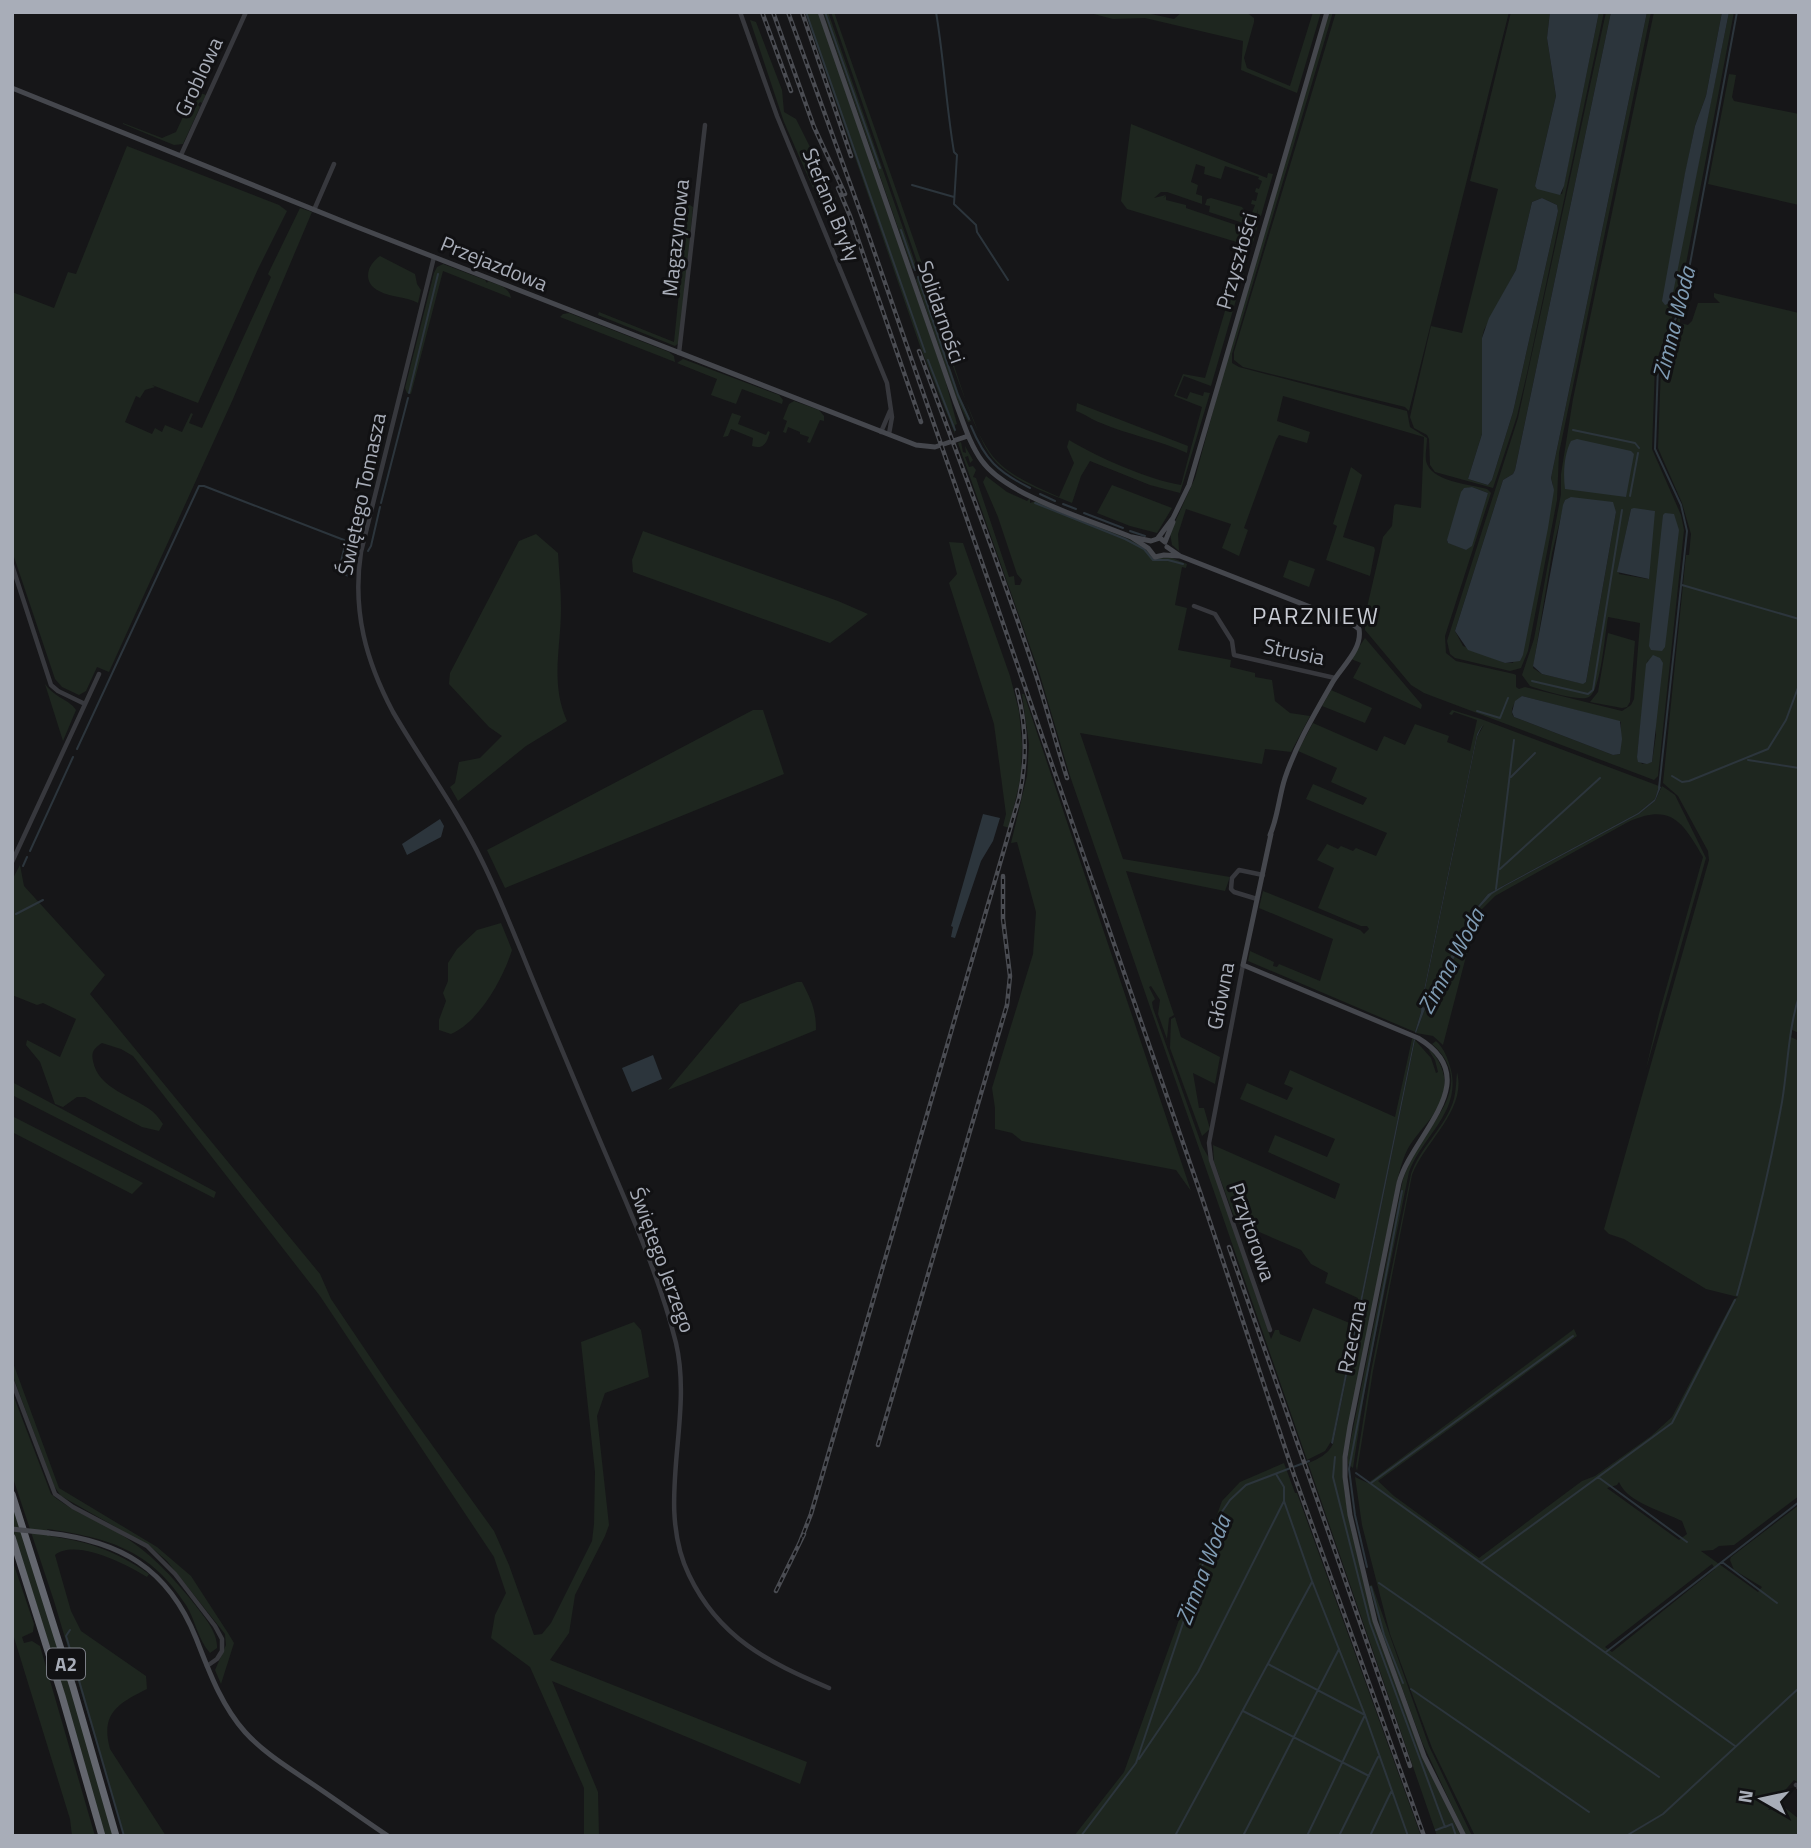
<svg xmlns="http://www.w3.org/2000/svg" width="1811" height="1848" viewBox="0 0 1811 1848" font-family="'Titillium Web',sans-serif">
  <rect width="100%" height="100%" fill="#161618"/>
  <path fill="#1e261f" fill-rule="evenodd" d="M805,12H818L945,379L957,424L955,425V434L920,346Z
    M823,12H828L918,271L912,268Z
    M831,12H834L919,255L924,269L920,270Z
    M1086,12H1142L1174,19L1182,12H1246L1254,18V22L1244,58L1247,68L1290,86L1313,12H1321L1297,93L1241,70L1243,41L1145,18L1113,19Z
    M1329,12H1333L1232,354V363L1239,367L1407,411L1410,427L1427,438C1427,445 1425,454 1426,461C1431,482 1469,484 1487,489L1491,493L1445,636L1446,653L1456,661L1514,674L1516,675V687L1519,689L1525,687L1622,711L1631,705L1634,699L1640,623L1608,617C1605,632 1601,691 1589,697C1580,702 1541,690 1530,686L1522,675L1534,639L1561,494V474L1573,399L1654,12H1722L1706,96L1695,126L1682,190L1670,303L1729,12H1734L1680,295L1655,365L1652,449L1681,515L1684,530L1658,776L1654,780L1424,693L1411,685L1365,630V616L1381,547L1383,537L1392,526L1394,506L1396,504L1421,508L1424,437L1283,396L1277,421L1310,432L1307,443L1279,435L1276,440L1244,528L1248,530L1239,556L1222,548L1231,524L1186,509L1178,534L1179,551L1172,545L1170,533L1195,478L1222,378ZM1472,487L1488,493L1466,550L1447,542L1463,489ZM1565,500L1614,509L1616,512L1586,682L1580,683L1542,674L1533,668L1552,553ZM1631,509L1654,511L1648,579L1619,574L1618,569ZM1648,659L1656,735L1652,762L1642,764L1637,757ZM1522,696L1621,722L1620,754L1613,755L1514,717C1508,709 1516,702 1522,696Z
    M1336,12H1509L1409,411L1405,407L1243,367L1234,360V352Z
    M1511,12H1550L1547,38L1556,96L1535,186L1562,194L1599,12H1604L1528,369L1517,416L1493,488L1435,472L1430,465L1429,439L1427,435L1414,428L1410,417L1431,326L1462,333L1498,189L1470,181ZM1542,198L1557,205L1558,211L1513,412L1492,480L1488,485L1468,479L1482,434V338L1484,330L1516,270L1532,202Z
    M1606,12H1611L1515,470L1513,474L1503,480L1455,631L1463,646L1505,663H1513L1553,485L1551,478L1647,12H1651L1559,453L1557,500L1528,651L1521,668L1510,671L1455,658L1450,654L1447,641L1518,418Z
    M750,20L756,22L782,90L784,112L796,119L836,199L820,204L784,122Z
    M1729,74L1736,75L1732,97L1734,101L1799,114V205L1708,184Z
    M195,91L206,95L202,103L200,102L198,105L200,107L183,144L174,145L123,124V123L162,138L176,132Z
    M1131,124L1267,178L1268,173L1273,174L1261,216L1257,215L1258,209L1256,215L1252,213L1255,205L1251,204L1252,200L1256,201L1258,193L1255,192L1256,188L1259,189L1262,181L1258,179L1259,177L1225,166L1221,179L1204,174L1205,167L1196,164L1191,182L1198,185L1196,194L1202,196V204L1167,192H1161L1154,198L1166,195L1163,198L1166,196V200L1186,205V208L1242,227L1243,223L1209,212L1210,206L1205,205L1207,199L1211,198L1242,207L1245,211L1243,221L1248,223L1252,219L1259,221L1252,246L1247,247L1248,239L1240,243L1127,209L1121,201Z
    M127,146L279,205L287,211L258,269L198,403L152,385L155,387L145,390L140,398L136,396L125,422L152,434L155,428L162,432L165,425L182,432L191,413L193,414L189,423L202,428L271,277L268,274L300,208L312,212L233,399L109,672L97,667L86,691L79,695L62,687L55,679L12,551V292L54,308L68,272L76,274Z
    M688,204L693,207L679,343L675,346L598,315L599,312L674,342Z
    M1242,254L1245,255L1247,262L1211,386L1184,376L1176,395L1187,399L1190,392L1203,396L1204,392L1210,393L1180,493L1150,485L1090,461L1081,476L1072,503C1048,493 1017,483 997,463C984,450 979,433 972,416C953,370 938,322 922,274L925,273L952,351V360C963,390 975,438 997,461C1013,478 1038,487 1059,497L1074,463L1067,447L1069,440C1097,457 1149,480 1181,485L1202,407L1174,396L1183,374L1205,378Z
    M380,256L415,274L417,284L421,290L418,303C406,296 391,298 379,291C361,282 368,264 380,256Z
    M443,264L485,280L487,283L488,281C497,285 509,286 511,298L443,271L411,394L407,393L405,388L434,273L437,267Z
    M919,275L959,394L971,421L968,422L956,397L916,280Z
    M1714,293L1799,313V1033L1792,1030L1791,1037L1799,1041V1496L1734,1545L1719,1546L1713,1550L1701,1551L1758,1592L1762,1587L1734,1570L1730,1560L1731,1557L1799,1505V1783L1794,1780L1768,1810L1784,1807L1799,1819V1836H1475L1432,1748L1390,1634L1362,1525L1355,1477L1368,1483L1574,1329L1577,1336L1378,1481L1394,1496L1479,1558L1582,1481L1595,1476L1651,1436L1672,1417L1734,1299L1738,1297L1706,1289L1624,1239L1609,1234L1604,1229L1709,860L1708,851L1678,796L1663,783L1686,555H1689L1691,534L1682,503L1658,448L1661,367L1680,313V323L1688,325L1692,321L1698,303H1720L1714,297ZM1619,1482C1627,1502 1662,1511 1682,1521L1687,1534L1679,1540L1607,1488L1617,1485ZM1712,1564L1715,1569L1612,1652L1605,1647Z
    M569,313L669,352L674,356L675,362L560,317L563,314Z
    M683,359L779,395L783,400L782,404L742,389L736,404L711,395L717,379L677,363Z
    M794,401L819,410L824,416V421L820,420L810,443L807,442L809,437L800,434V432L788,427L786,433L783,432L787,421L783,419L789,404Z
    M1077,403L1188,446L1187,453C1159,440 1129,435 1101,423C1092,420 1085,414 1076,411Z
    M732,413L741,416L738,424L766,435L768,431L770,432C767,441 765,450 752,446L753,438L731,429L728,436L723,437Z
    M961,442L963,452L966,453L965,446L973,460L970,463L968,456L965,457L969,467L973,466L976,470L973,477L976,478L1009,577L1014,576L1015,585H1020L1022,580L1017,574L998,517L983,482L986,476L1007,492L1027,501L1030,498V503L1036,501L1131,540L1146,549L1153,558L1170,557L1187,564L1186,568L1182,567L1175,605L1187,608L1178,650L1231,660L1230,667L1255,673V677L1272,680L1275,701L1290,713L1310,716L1291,752L1265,749L1262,764L1080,733L1123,859L1230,877L1225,891L1126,871L1174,1015L1169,1018L1167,1039L1158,1014L1160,1000L1151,986L1149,987L1155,999L1152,1002L1153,1008L1202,1146L1209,1158L1271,1339L1275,1330H1279L1280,1334L1300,1342L1313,1308L1352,1324L1358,1298L1325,1283L1328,1273L1311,1264L1301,1250L1236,1222L1214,1162L1213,1145L1335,1199L1340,1184L1268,1152L1275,1135L1327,1157L1335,1139L1240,1099L1247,1083L1287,1100L1293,1088L1284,1084L1290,1070L1395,1117L1412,1039H1414L1332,1440L1325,1451L1307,1460L1070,776L1039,672L958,443Z
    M1351,467L1362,475L1343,537L1374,547L1375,550L1370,576L1326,560L1337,526L1333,524Z
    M1112,485L1172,508L1157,533L1130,526L1097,513Z
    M643,531L838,601L868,614L830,643L633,572L632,560Z
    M536,534L558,553C559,571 561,590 561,608C561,648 550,683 567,721L526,746L458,801L450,787L455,783L459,762L480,758L502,736L489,727L449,684L450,673L519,541Z
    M949,542L963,543L1010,676L1019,711L1022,744L1021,776L1009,828L1003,826L1006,814L994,724L949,583L957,574Z
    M1289,560L1315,569L1309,587L1283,577Z
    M1608,633L1635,641L1630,702L1627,707L1622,708L1590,702L1598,692Z
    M1365,638L1422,705L1421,709L1353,678L1361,663L1351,659Z
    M45,684C55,698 70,700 76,710L63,741Z
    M1331,690L1372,708L1365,723L1322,706Z
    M1022,694H1024L1191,1191L1176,1170L1022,1141L1012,1133L995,1129V1108L992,1088L1033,954L1036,912L1017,842L1011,843L1027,776L1029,744Z
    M753,710H763L784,774L505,888L487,850Z
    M1452,710L1481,719L1659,786L1655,799L1638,813L1488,894L1478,906L1429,999L1479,908L1492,893L1505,886L1639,814L1655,801L1662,786L1675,795L1706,858L1646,1069L1659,1014L1703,857C1682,821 1671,803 1628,822L1495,896L1477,914L1443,1045L1433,1036L1416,1033L1425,1009L1422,1004L1477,737L1484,725L1477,734L1422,1000L1421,1012L1415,1032L1248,961L1250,951L1274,962L1273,966L1277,967L1279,964L1320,981L1333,939L1259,908L1263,891L1360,930L1364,934L1369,929L1367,926H1361L1318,908L1334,868L1317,860L1327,844L1338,849L1341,846L1353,851L1356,848L1376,856L1387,833L1306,799L1313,784L1363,805L1367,798L1331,782L1337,768L1298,751L1313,723L1377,751L1384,736L1405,745L1415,724L1449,736L1447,742L1470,751L1477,720L1454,712L1452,715L1449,714Z
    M20,865L24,886L105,975L90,994L320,1274L331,1299L391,1388L494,1531L509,1565L534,1635L542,1634L551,1623L592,1541L594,1524L595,1472L581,1342L634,1322L641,1330L649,1377L605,1393L597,1416L609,1525L605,1536L575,1595L569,1633L550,1660L807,1762L800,1784L552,1681L598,1792L599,1836H584V1788L530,1667L491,1638L495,1615L506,1593L494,1557L320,1296L133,1056L121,1049L102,1043C94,1048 91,1052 93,1061C98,1089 133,1096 152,1111C157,1115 160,1120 163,1124L159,1131L142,1127L85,1097H77L63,1107L55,1104L40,1062L26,1045L27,1040L60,1057L76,1019L43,1003L37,1005L12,995V880Z
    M501,923L512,950C503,979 479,1022 451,1034L439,1030V1020L446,1001L443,993L448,981V963L457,949L477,930Z
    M797,982H802C811,1000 816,1009 816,1030L668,1090L740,1004Z
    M1175,1017L1181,1037L1220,1057L1215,1084L1193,1073L1199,1108H1204L1210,1129L1202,1136L1170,1048L1171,1019Z
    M1415,1040L1431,1058L1436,1073L1438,1072L1435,1060L1428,1049C1436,1055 1440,1062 1443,1072C1452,1103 1425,1122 1410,1145C1403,1156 1400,1170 1397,1182L1343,1454L1344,1488L1349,1520L1374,1625L1420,1751L1461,1836H1437L1308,1463C1319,1459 1328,1454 1333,1444Z
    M1436,1041C1444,1048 1448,1059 1451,1070C1461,1113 1422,1136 1409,1172L1366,1382L1353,1468L1348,1464V1454L1403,1179C1407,1169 1411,1158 1416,1149C1437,1116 1474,1081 1432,1044Z
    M1457,1072C1467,1110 1425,1141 1412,1175L1373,1371L1357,1471L1356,1466L1371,1371L1411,1174C1420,1148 1442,1130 1452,1105C1456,1095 1456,1083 1457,1072Z
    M12,1082L216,1192L214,1198L12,1095Z
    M12,1116L143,1183L132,1194L12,1132Z
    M12,1360L59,1488L157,1547L191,1576L228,1633L234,1643L221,1684L215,1670L226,1645L225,1634L167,1561L151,1547L61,1496L54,1486L12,1374Z
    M12,1392L51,1494C70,1511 95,1519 117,1532C149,1551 173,1577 196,1606C205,1618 218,1633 217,1648L210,1653C198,1640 195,1619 186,1605C150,1549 108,1538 47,1529L50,1536C90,1542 116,1551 149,1574L147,1577C128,1565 76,1538 55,1555L71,1611L81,1631L146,1676L147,1689C119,1703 100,1713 110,1749L166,1836H124L54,1601L12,1475Z
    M1284,1463L1295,1493H1297L1421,1836H1074L1124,1772L1222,1501L1240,1482Z
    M12,1504L71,1689L113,1836H105L64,1692L12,1527Z
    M12,1559L34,1624L33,1632L22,1637L24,1643L32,1641L40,1646L95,1836H72L70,1819L12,1631Z
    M1372,1585L1429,1746L1472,1836H1466L1422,1742L1383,1637L1369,1586Z"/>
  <path fill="#2c353c" d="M1550,12H1599L1564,186L1560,195L1537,189L1535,186L1556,96L1547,38Z
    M1611,12H1647L1551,478L1554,490L1548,528L1523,655L1520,661L1505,663L1468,650L1455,631L1503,480L1513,474L1515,470Z
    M1722,12H1729L1672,298L1670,303L1665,305L1662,301L1685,173L1695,126L1706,96Z
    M1542,198L1557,205L1558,211L1513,412L1492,480L1488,485L1468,479L1482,434V338L1489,318L1516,270L1532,202Z
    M1577,439L1631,451L1634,454L1626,497L1565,489C1563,474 1564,454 1571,441Z
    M1472,487L1488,493L1472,546L1466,550L1448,543L1447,540L1461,492L1464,488Z
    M1571,497L1613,502L1616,512L1586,682L1583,684L1542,674L1533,666L1563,505L1565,500Z
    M1634,508L1655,511L1649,579L1617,572L1631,509Z
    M1665,513L1674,514L1679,530L1665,647L1662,651L1651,650L1649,646L1663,515Z
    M1653,655L1660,658L1663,663L1652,762L1647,764L1638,762L1637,757L1646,664Z
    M1522,696L1620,721L1622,739L1620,754L1613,755L1514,717L1512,712L1515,701Z
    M1483,724L1477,737L1422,1004L1423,1008L1478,906L1488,894L1638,813L1655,799L1659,786L1661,787L1655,801L1639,814L1505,886L1492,894L1479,908L1449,968L1425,1009L1416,1033L1415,1032L1421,1012L1422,1000L1477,734Z
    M983,814L1000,818L993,841L981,861L955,938L951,937L953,927L951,926Z
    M440,819L444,826L441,837L407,855L402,844Z
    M1414,1039L1415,1040L1333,1444L1331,1443Z
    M653,1055L662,1079L632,1092L622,1068Z"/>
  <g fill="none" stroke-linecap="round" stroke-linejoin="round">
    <path stroke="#2c353c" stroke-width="2" d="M806,12L925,352
      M825,12L880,168
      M936,12C944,59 946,105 954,152L957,155L954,204L976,225L977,232L1008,280
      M912,185L954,197
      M901,230L915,270
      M918,277L958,395L969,419
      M928,360L955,430
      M409,393L438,274
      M971,426C985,460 998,472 1030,488
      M1573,430L1635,443L1639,448
      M1040,494L1055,501
      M1630,496L1638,453
      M381,503L408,398
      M1035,503L1125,539L1144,549L1153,560H1168L1183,564
      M1063,504L1076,509
      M1084,513L1123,528
      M1130,531L1145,536
      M368,551L371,546L380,507
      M1682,585L1799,619
      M1532,681L1588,694L1593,690L1622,510
      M1477,711L1500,718L1508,698
      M77,749L199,486H204L344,540L345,545L339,570L342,574L350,576
      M1748,760L1799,768
      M1672,776L1682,782L1689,781L1768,749L1786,720L1799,685
      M1511,777L1535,753
      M1659,788L1687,531L1681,505L1655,449L1658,367L1679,309L1687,280L1737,12
      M30,851L73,757
      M23,866L27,857
      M1500,869L1600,778
      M1496,889L1514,740
      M16,914L43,900
      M1737,1295C1755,1231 1770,1167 1782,1102C1788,1066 1788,1031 1799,996
      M1335,1457L1333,1477L1370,1623L1445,1827L1452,1824L1456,1836
      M1356,1473L1735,1746
      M1598,1477L1687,1542
      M1371,1483L1573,1336
      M1284,1501L1312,1581L1365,1715L1408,1836
      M1482,1562L1672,1423L1735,1300
      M1722,1562L1777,1603
      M1367,1567L1355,1515L1349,1469L1402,1191
      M1379,1583L1659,1777
      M1371,1587L1384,1635L1403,1683
      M70,1630L66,1636L67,1639L124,1836
      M1606,1652L1799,1502
      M1268,1664L1365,1715L1307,1836
      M1411,1689L1589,1812
      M1243,1711L1369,1776
      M1139,1759L1198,1672L1284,1501V1487L1276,1474
      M1436,1830L1444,1827
      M1081,1836L1136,1763L1219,1516L1230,1500L1246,1485L1309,1461
      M1175,1836L1312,1582
      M1243,1836L1339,1649
      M1339,1836L1378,1757
      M1370,1836L1391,1792
      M1626,1836L1663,1814L1799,1688"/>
    <path stroke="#37383d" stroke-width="4.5" d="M740,12L777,116L887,383L892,417L889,434
      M181,155L246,12
      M314,210L334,164
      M434,257L361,552C352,611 366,661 393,712C422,762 457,809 482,861C497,891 509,922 522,953C545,1010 569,1067 593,1124C623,1196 657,1267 676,1343C694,1420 654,1503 689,1575C719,1638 768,1662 829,1688
      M679,353L705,125
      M881,432L890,411
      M12,565L51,685L58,691L85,704
      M1194,606L1215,614L1232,641L1234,655L1335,678
      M12,862L99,674
      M1257,899L1234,892L1231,889L1232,878L1239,870L1263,875
      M1243,965L1209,1143L1211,1160L1270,1330
      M12,1381L55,1494L73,1507L147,1546L175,1574L215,1626L222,1639V1651L217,1659L207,1666
      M1796,1785L1799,1788"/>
    <path stroke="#45474d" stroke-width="5" d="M820,12L955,401C963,421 969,443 982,461C1007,496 1090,520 1131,537L1148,548L1155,557L1164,555L1180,556L1351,623L1359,629C1363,650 1340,668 1331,685C1314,715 1296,745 1285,778C1279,796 1278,817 1270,835
      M12,88L357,227L916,445L935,447L968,436
      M1132,537L1151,541L1160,538L1165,542
      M1158,538L1173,518L1189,485L1327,12
      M1165,542L1173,522
      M1167,547L1180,556
      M1271,834L1243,965L1418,1038C1488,1080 1412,1134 1399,1183L1350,1426L1345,1457V1477L1350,1515L1375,1621L1424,1756L1464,1836
      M48,1533C120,1541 168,1568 196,1638C209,1671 221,1705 245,1732C263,1752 286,1766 308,1781C335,1799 361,1818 388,1836"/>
    <path stroke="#63666e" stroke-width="7" d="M12,1494L73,1687L116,1836
      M12,1537L62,1696L102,1836"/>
    <defs>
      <path id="rail" d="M762,12L791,91
        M773,12L814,127L845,194
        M788,12L865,225L1200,1192L1294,1475L1424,1836
        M802,12L851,156
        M838,188L850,216L921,422
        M919,351C959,459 1000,566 1036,675C1047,709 1056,743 1067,778
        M1229,1247L1410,1766
        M878,1445L1007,1005L1010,976L1003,919V876
        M800,1542L811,1514L1019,798C1027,762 1027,726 1017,690
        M776,1591L804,1534"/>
    </defs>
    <use href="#rail" stroke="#4a4c52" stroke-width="4.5"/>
    <use href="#rail" stroke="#111113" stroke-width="2" stroke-dasharray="5" stroke-linecap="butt"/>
    <path stroke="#45474d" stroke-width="5" d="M12,1529L48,1533"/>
  </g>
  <g text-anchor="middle" stroke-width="6" stroke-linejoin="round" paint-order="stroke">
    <rect fill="#111113" stroke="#7b7e86" stroke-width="2" x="47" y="1648.5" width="38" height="31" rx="5"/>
    <g font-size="19" font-weight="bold" fill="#a8adb8">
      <text x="66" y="1671">A2</text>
    </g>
    <g font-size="21" fill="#a8adb8" stroke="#111113">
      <text transform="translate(199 77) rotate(-65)" y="7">Groblowa</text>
      <text transform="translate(831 205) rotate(68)" y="7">Stefana Bryły</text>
      <text transform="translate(676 238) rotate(-84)" y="7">Magazynowa</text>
      <text transform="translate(1237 261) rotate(-74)" y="7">Przyszłości</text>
      <text transform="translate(494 264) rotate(22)" y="7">Przejazdowa</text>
      <text transform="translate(941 312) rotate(71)" y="7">Solidarności</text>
      <text transform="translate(362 494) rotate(-78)" y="7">Świętego Tomasza</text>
      <text transform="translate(1294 652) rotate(12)" y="7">Strusia</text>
      <text transform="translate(1221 996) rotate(-79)" y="7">Główna</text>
      <text transform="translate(1252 1232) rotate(71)" y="7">Przytorowa</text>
      <text transform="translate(662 1260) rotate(70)" y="7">Świętego Jerzego</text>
      <text transform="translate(1352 1337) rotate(-79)" y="7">Rzeczna</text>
    </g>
    <g font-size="23" font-style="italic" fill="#7f9bb3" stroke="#111113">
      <text transform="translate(1674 323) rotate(-76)" y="8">Zimna Woda</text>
      <text transform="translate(1451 961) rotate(-62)" y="8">Zimna Woda</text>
      <text transform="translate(1203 1570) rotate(-69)" y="8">Zimna Woda</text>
    </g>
    <g font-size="24" letter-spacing="2" fill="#c9ccd4" stroke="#111113">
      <text x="1316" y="624">PARZNIEW</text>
    </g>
  </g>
  <rect width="1811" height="1848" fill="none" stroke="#a8adb8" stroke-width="28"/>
  <g transform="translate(1762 1799) rotate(279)" stroke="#111113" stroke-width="5" paint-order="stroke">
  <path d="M0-5L12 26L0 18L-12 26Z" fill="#a8adb8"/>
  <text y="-10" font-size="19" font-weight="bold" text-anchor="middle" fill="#a8adb8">N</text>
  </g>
</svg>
